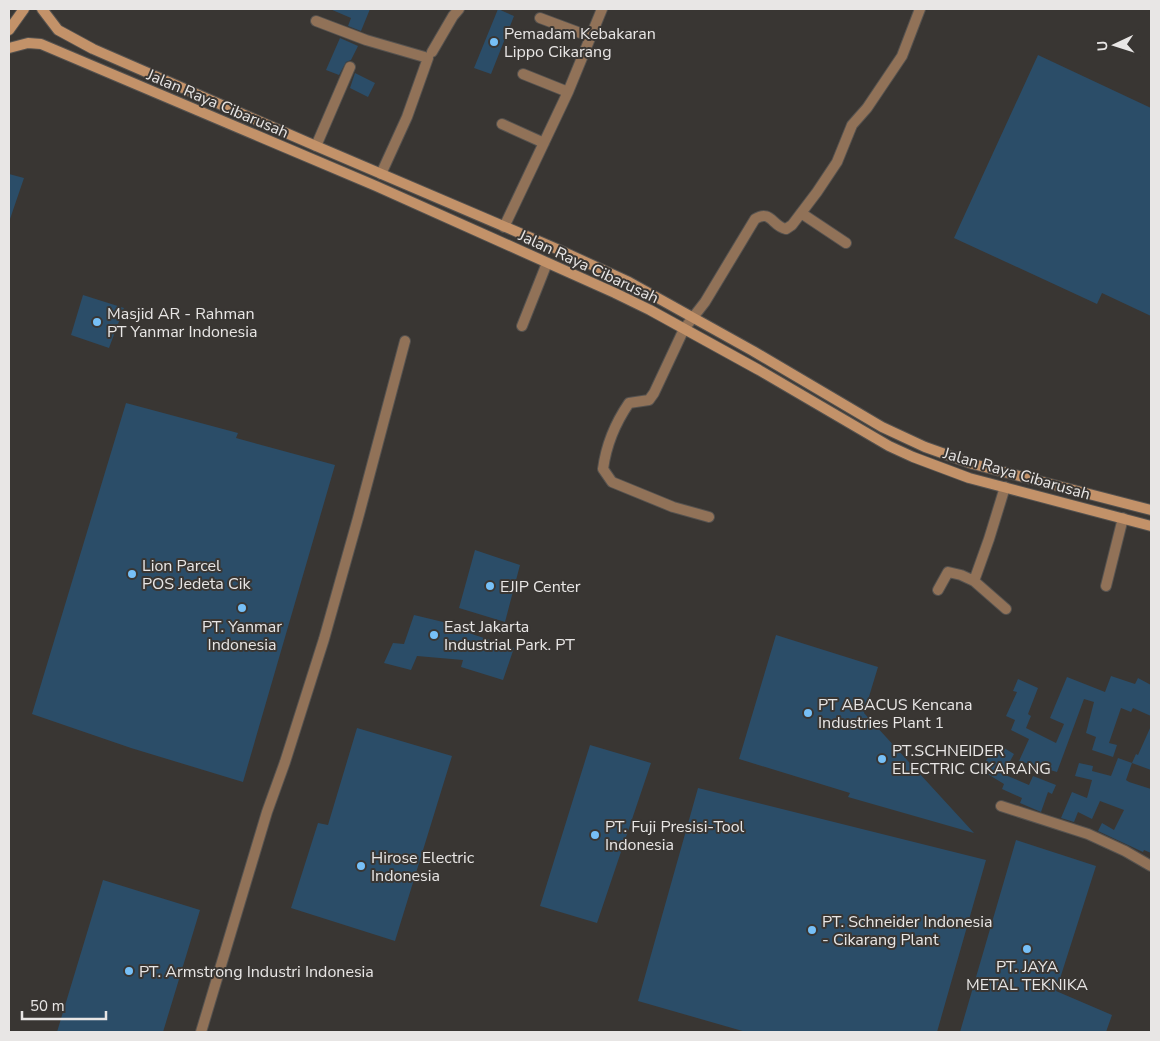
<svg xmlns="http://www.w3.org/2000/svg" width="1160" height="1041" viewBox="0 0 1160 1041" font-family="'Nunito Sans',sans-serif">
  <rect width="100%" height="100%" fill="#393633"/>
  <path fill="#2b4d68" d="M330,9H370L361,31L348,26L351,18Z
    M498,9L514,16L491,74L474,68Z
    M340,38L358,46L351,60L346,62L339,75L326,70Z
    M1038,55L1151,108V316L1102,293L1097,304L954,238Z
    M355,73L375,83L368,97L350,88Z
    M9,174L24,178L10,219H9Z
    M83,295L124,308L109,348L71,335Z
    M126,403L238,433L236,438L335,465L243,782L131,748L32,714Z
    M475,550L520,565L505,622L459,608Z
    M414,615L464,627L463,631L514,648L503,680L461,667L463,660L417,656L411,670L384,663L393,643L404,644Z
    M776,635L878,667L864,713L974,833L848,797L850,793L739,759Z
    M1111,676L1135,684L1138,678L1151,685V716L1133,708L1131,712L1121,708L1109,743L1117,745L1113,757L1092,750L1096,737L1086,733L1094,702L1084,699L1057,772L1019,761L1029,739L1011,730L1015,720L1006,716L1017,692L1013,691L1018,679L1038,688L1028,714L1031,716L1026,728L1056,743L1064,724L1050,718L1067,677L1105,692Z
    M1151,726V770L1132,763L1136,754L1138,755Z
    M357,728L452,756L395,941L291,908L318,823L328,825Z
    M996,743L1014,754L1003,774L1029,785L1033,776L1056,785L1052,794L1048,792L1041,812L1020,803L1022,798L1002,789L1004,784L981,770Z
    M590,745L651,763L597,923L540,906Z
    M1118,758L1132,763L1126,780L1129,782L1151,789V853L1144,850L1143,852L1098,831L1102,823L1114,830L1124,810L1100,801L1092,819L1078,812L1074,822L1061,818L1072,792L1087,798L1092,780L1075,776L1079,763L1093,766L1092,771L1111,776Z
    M698,788L986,860L937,1032H746L638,1001Z
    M1016,840L1096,866L1056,991L1112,1015L1106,1032H960Z
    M103,880L200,910L163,1032H57Z"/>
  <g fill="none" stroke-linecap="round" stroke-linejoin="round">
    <defs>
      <path id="street" d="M540,18L591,37
        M316,21L366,40L428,58L407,117L381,174
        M432,52L453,16L459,9
        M523,74L568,92
        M502,124L544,143
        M316,146L350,67
        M801,213L846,243
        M504,227L568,92L602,9
        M522,326L547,263
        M709,517L673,507L612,482L603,469C606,446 616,422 629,403L649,400L654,393L684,329L705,302L755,219C771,209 772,226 786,229L792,225L817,192L837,162L852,125L867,108L902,56L920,9
        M974,581L1006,609
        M1106,586L1123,518
        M938,590L948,572L961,575L974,581L989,539L1005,487
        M1001,806L1088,834L1125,851L1151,866
        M201,1032L267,812L285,762L324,639L358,518L405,341"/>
      <path id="secondary" d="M42,9L58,30L93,49L316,146L557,249L629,282L753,351L882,427L925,447L973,464L1151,510
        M9,30L24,9
        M9,48L28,43L41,44L376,186L615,293L650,310L759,370L889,446L913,457L969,478L1151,526"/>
    </defs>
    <use href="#street" stroke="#55524f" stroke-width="12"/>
    <use href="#secondary" stroke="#55524f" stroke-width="12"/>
    <use href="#street" stroke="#917258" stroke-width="10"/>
    <use href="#secondary" stroke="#c39269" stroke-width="10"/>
  </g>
  <g fill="#77c0f7" stroke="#393633" stroke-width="2">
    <circle cx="494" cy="42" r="5"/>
    <circle cx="97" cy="322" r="5"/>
    <circle cx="132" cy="574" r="5"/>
    <circle cx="490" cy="586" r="5"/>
    <circle cx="242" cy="608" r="5"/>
    <circle cx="434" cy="635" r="5"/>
    <circle cx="808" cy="713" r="5"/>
    <circle cx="882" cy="759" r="5"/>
    <circle cx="595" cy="835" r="5"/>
    <circle cx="361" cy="866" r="5"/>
    <circle cx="812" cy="930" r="5"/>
    <circle cx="1027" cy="949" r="5"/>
    <circle cx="129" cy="971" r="5"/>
  </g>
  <g text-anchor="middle" stroke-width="4" stroke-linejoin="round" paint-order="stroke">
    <g font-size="16" fill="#e8e6e5" stroke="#393633" text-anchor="start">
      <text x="504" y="39">Pemadam Kebakaran<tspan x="504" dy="18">Lippo Cikarang</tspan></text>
      <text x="107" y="319">Masjid AR - Rahman<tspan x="107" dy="18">PT Yanmar Indonesia</tspan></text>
      <text x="142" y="571">Lion Parcel<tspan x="142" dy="18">POS Jedeta Cik</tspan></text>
      <text x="500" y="592">EJIP Center</text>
      <text x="242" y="632" text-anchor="middle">PT. Yanmar<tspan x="242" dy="18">Indonesia</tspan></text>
      <text x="444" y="632">East Jakarta<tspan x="444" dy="18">Industrial Park. PT</tspan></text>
      <text x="818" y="710">PT ABACUS Kencana<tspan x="818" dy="18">Industries Plant 1</tspan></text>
      <text x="892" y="756">PT.SCHNEIDER<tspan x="892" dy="18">ELECTRIC CIKARANG</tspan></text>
      <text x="605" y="832">PT. Fuji Presisi-Tool<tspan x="605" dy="18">Indonesia</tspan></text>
      <text x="371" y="863">Hirose Electric<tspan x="371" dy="18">Indonesia</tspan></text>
      <text x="822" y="927">PT. Schneider Indonesia<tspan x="822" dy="18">- Cikarang Plant</tspan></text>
      <text x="1027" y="972" text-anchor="middle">PT. JAYA<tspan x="1027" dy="18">METAL TEKNIKA</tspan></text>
      <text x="139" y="977">PT. Armstrong Industri Indonesia</text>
    </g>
    <g font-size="16" fill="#e8e6e5" stroke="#393633">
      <text transform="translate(218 103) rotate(23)" y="6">Jalan Raya Cibarusah</text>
      <text transform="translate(589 266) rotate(25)" y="6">Jalan Raya Cibarusah</text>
      <text transform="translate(1017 473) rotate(16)" y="6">Jalan Raya Cibarusah</text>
    </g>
  </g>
  <rect width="1160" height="1041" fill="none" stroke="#e8e6e5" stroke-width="20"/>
  <g transform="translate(1115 45) rotate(266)" stroke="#393633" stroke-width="4" paint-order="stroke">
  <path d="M0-4L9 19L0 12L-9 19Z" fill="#e8e6e5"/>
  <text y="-8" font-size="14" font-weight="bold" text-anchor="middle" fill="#e8e6e5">U</text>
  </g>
  <path d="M22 1011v8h84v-8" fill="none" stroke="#e8e6e5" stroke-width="2.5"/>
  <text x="30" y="1011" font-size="15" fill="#e8e6e5" stroke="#393633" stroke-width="4" paint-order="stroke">50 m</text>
</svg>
